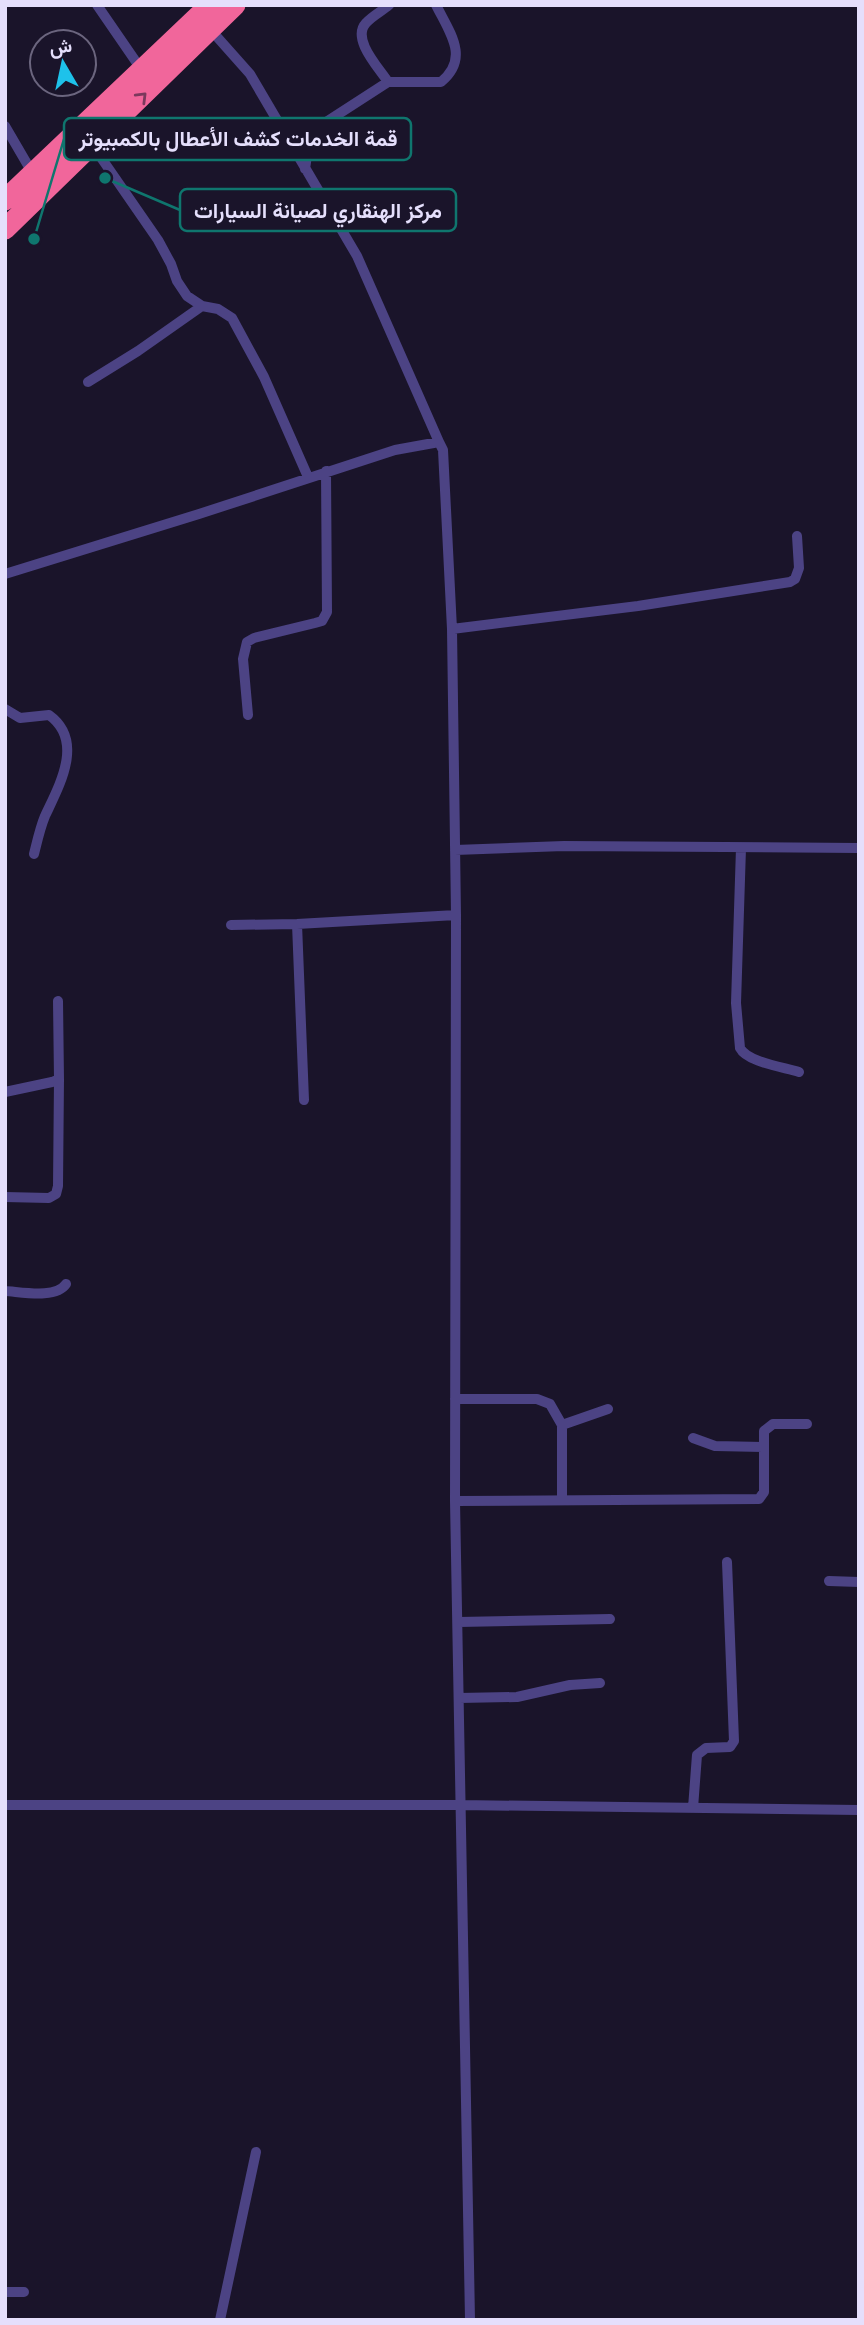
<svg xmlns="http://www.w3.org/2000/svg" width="864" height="2325" viewBox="0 0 864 2325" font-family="Roboto,Vazirmatn,sans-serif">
  <rect width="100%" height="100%" fill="#1a142a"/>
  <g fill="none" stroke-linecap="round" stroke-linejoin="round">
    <path stroke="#4c4384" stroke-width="10" d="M97,5L141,69
      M210,29L250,74L357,256L439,442
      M388,82H441C470,58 450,33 436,5
      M5,126L33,174
      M93,146L158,240L171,264L177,281L187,296L202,306L218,309L232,318L264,377L308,477
      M305,169L309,142L320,126L388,82C379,68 351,39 366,23C372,16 382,11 389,5
      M88,382L138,351L202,306
      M5,574L199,514L395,450L439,442L443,450L452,629L456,915L455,1501L470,2320
      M452,629L638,606L790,582L795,579L799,568L797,536
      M5,709L20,718L49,715C85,741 59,786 45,816C40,828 37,842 34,854
      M248,715L243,659L247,642L254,638L315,623L322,621L327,612L326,471
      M741,848L736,1003L740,1048C747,1062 783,1067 799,1072
      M455,850L564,846L859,848
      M297,924L304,1100
      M231,925L297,924L456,915
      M5,1092L52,1082L59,1079L58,1001
      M5,1197L49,1198L56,1194L58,1186L59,1079
      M5,1291C22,1292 56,1299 66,1284
      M455,1399H537L550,1404L562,1425V1500
      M562,1425L608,1409
      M693,1438L715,1446L763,1447
      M455,1501L759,1499L764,1492V1431L773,1424H807
      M829,1581L859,1582
      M459,1622L610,1619
      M459,1698L517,1697L570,1685L600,1683
      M5,1805H460L859,1810
      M693,1808L697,1755L706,1748L730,1747L734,1741L727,1562
      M5,2292H24
      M220,2320L256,2152"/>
    <path stroke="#f1669b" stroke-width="21" d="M5,200L210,5
      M5,229L235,5"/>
  </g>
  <defs><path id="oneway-chevron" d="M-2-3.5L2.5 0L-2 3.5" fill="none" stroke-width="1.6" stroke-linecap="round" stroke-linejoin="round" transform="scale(1.75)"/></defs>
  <use stroke="#7b395d" href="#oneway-chevron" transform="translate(142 97) rotate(-45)"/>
  <path fill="none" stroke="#0f766e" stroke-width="2.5" d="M34 239L64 139M105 178L180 210"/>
  <g fill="#0f766e" stroke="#1a142a" stroke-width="2.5">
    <circle cx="34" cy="239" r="7"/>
    <circle cx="105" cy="178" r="7"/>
  </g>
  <g fill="#1a142a" stroke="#0f766e" stroke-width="2.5">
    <rect x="64" y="118" width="347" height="42" rx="7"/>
    <rect x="180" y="189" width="276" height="42" rx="7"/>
  </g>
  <g font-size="21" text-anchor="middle" font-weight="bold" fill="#e5dffc">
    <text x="238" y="146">قمة الخدمات كشف الأعطال بالكمبيوتر</text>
    <text x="318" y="218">مركز الهنقاري لصيانة السيارات</text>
  </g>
  <rect width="864" height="2325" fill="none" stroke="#e5dffc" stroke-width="14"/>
  <g transform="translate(63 63) rotate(351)"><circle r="33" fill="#1a142a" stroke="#6b657e" stroke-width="2"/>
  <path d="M0-5L12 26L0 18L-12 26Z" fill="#1ec2ea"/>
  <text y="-10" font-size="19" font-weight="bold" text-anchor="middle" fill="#e5dffc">ش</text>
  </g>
</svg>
